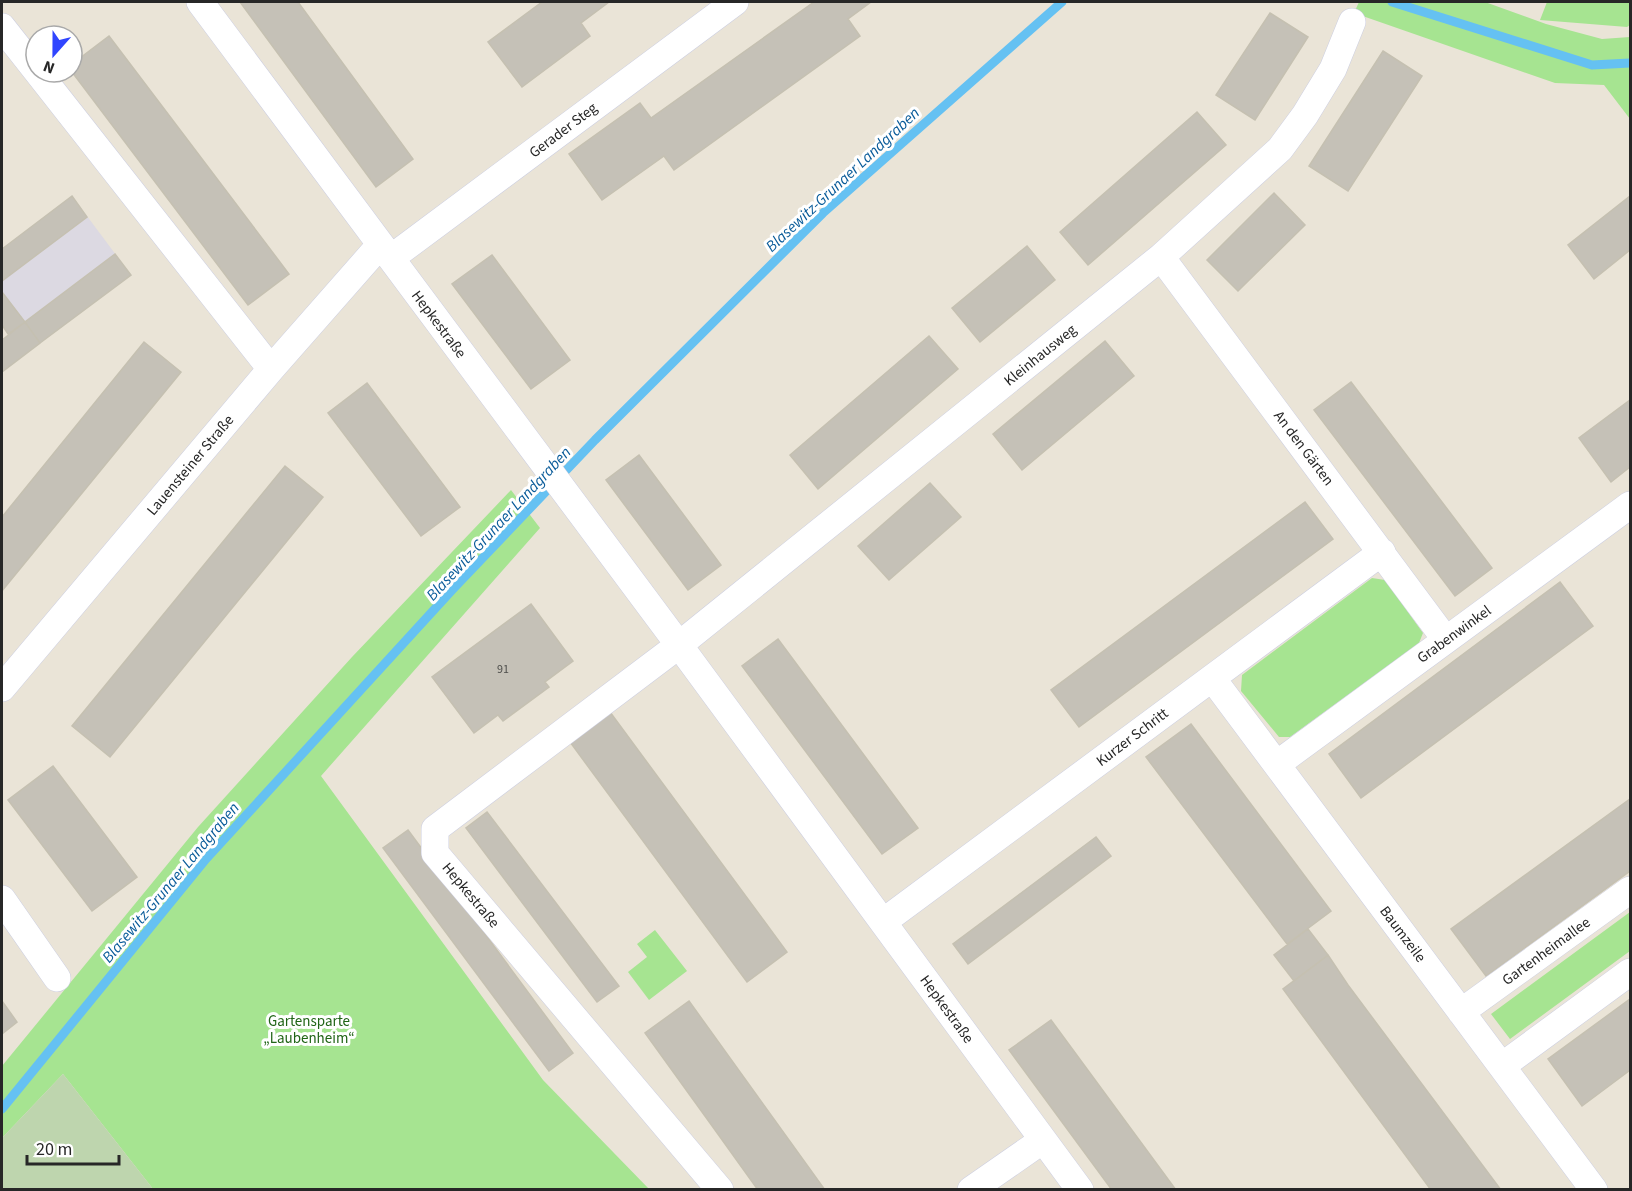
<svg xmlns="http://www.w3.org/2000/svg" width="1632" height="1191" viewBox="0 0 1632 1191" font-family="'Source Sans 3',sans-serif">
  <rect width="100%" height="100%" fill="#eae4d7"/>
  <path fill="#dcd9e2" d="M72,196L131,275L40,343L25,322L8,334L2,325V249Z"/>
  <path fill="#a6e491" d="M1359,2H1485L1546,24L1602,39L1630,37V119L1604,85L1555,83L1354,13Z
    M1547,2H1630V25L1627,27L1540,20Z
    M511,490L540,528L321,776L543,1080L649,1189H153L63,1074L2,1138V1066L198,827L352,657Z
    M1372,578L1385,580L1423,633L1419,643L1290,737H1279L1241,691L1242,675Z
    M1630,912V951L1510,1039L1491,1014Z
    M655,930L687,971L649,1000L628,972L647,957L637,944Z"/>
  <path fill="#bed5ae" d="M63,1074L153,1189H2V1138Z"/>
  <g fill="none" stroke-linecap="round" stroke-linejoin="round">
    <path stroke="#65c1f2" stroke-width="9" d="M1392,2L1592,65L1630,63
      M2,1109L206,859L453,589L595,440L823,213L1062,2"/>
  </g>
  <path fill="#c5c1b7" stroke="#c5c0b1" stroke-width="1.5" d="M240,2H298L413,159L376,187Z
    M542,2H609L581,23L590,36L522,87L488,42Z
    M814,2H871L848,19L860,36L674,170L664,156L602,200L569,154L640,103L651,118Z
    M1270,13L1308,37L1255,120L1216,95Z
    M109,36L289,274L248,305L72,72V64Z
    M1383,51L1422,76L1348,191L1309,166Z
    M1197,112L1226,145L1088,265L1060,232Z
    M1274,193L1305,225L1238,291L1207,260Z
    M72,196L87,217L2,281V249Z
    M1630,196V250L1594,279L1568,245Z
    M1027,246L1055,280L980,342L952,308Z
    M115,254L131,275L40,343L25,322Z
    M492,255L570,360L531,389L452,284Z
    M2,292L25,322L8,334L2,325Z
    M25,322L40,343L2,372V340Z
    M929,336L958,369L818,489L790,455Z
    M1105,341L1134,376L1022,470L993,434Z
    M144,342L181,372L2,591V517Z
    M1351,382L1492,568L1455,596L1314,410Z
    M367,383L460,507L421,536L328,413Z
    M1630,400V467L1611,482L1579,438Z
    M639,455L721,565L688,590L606,480Z
    M285,466L323,497L110,757L72,726Z
    M930,483L961,517L889,580L858,546Z
    M1305,502L1333,539L1079,727L1051,690Z
    M1560,582L1593,626L1361,798L1329,754Z
    M531,604L573,661L545,682L549,687L503,721L498,715L474,733L432,677Z
    M778,639L918,828L882,854L742,666Z
    M610,712L787,952L747,982L570,742Z
    M1191,724L1331,911L1287,944L1146,757Z
    M53,766L137,877L92,911L8,800Z
    M1630,799V871L1486,976L1451,929Z
    M487,812L619,986L597,1002L466,828Z
    M408,830L573,1053L549,1071L383,848Z
    M1096,837L1111,856L968,964L953,944Z
    M1308,929L1328,955L1294,981L1274,955Z
    M1328,955L1348,985L1501,1190H1431L1283,989Z
    M1630,999V1070L1582,1106L1548,1059Z
    M2,1001L17,1022L2,1034Z
    M689,1001L825,1190H758L710,1123L645,1033Z
    M1051,1020L1176,1190H1112L1009,1050Z"/>
  <g fill="none" stroke-linecap="round" stroke-linejoin="round">
    <defs>
      <path id="street" d="M200,2L679,645L1080,1190
        M2,27L271,369
        M1161,257L1446,640
        M391,258L735,2
        M1212,678L1594,1190
        M2,688L271,369L380,245
        M1277,764L1630,505
        M2,899L57,978
        M883,922L1382,552
        M1461,1012L1630,890
        M1502,1066L1630,972
        M720,1190L435,853V829L679,645L1161,257L1280,149L1305,115L1333,69L1352,22
        M971,1190L1043,1140"/>
    </defs>
    <use href="#street" stroke="#cdcfe1" stroke-width="28"/>
    <use href="#street" stroke="#fff" stroke-width="27"/>
  </g>
  <g text-anchor="middle" stroke-width="6" stroke-linejoin="round" paint-order="stroke">
    <g font-size="12" fill="#4e4e4b">
      <text x="503" y="673">91</text>
    </g>
    <g font-size="15" fill="#272727" stroke="#fff">
      <text transform="translate(563 130) rotate(-37)" y="5">Gerader Steg</text>
      <text transform="translate(439 324) rotate(53)" y="5">Hepkestraße</text>
      <text transform="translate(1040 355) rotate(-39)" y="5">Kleinhausweg</text>
      <text transform="translate(1304 448) rotate(53)" y="5">An den Gärten</text>
      <text transform="translate(190 465) rotate(-50)" y="5">Lauensteiner Straße</text>
      <text transform="translate(1454 634) rotate(-36)" y="5">Grabenwinkel</text>
      <text transform="translate(1132 737) rotate(-37)" y="5">Kurzer Schritt</text>
      <text transform="translate(471 895) rotate(50)" y="5">Hepkestraße</text>
      <text transform="translate(1403 934) rotate(53)" y="5">Baumzeile</text>
      <text transform="translate(1546 951) rotate(-36)" y="5">Gartenheimallee</text>
      <text transform="translate(947 1009) rotate(54)" y="5">Hepkestraße</text>
    </g>
    <g font-size="15" fill="#206416" stroke="#fff">
      <text x="309" y="1026">Gartensparte<tspan x="309" dy="17">„Laubenheim“</tspan></text>
    </g>
    <g font-size="16" font-style="italic" fill="#095b99" stroke="#fff">
      <text transform="translate(842 179) rotate(-43)" y="6">Blasewitz‐Grunaer Landgraben</text>
      <text transform="translate(498 523) rotate(-47)" y="6">Blasewitz‐Grunaer Landgraben</text>
      <text transform="translate(170 882) rotate(-50)" y="6">Blasewitz‐Grunaer Landgraben</text>
    </g>
  </g>
  <rect width="1632" height="1191" fill="none" stroke="#272727" stroke-width="6"/>
  <g transform="translate(54 54) rotate(201)"><circle r="28" fill="#ffffff" stroke="#a9a9a9" stroke-width="1.5"/>
  <path d="M0-4.5L10 22L0 15L-10 22Z" fill="#3045ff"/>
  <text y="-9" font-size="16" font-weight="bold" text-anchor="middle" fill="#272727">N</text>
  </g>
  <path d="M27 1155v9h92v-9" fill="none" stroke="#272727" stroke-width="3"/>
  <text x="36" y="1155" font-size="18" fill="#272727" stroke="#ffffff" stroke-width="4.5" paint-order="stroke">20 m</text>
</svg>
